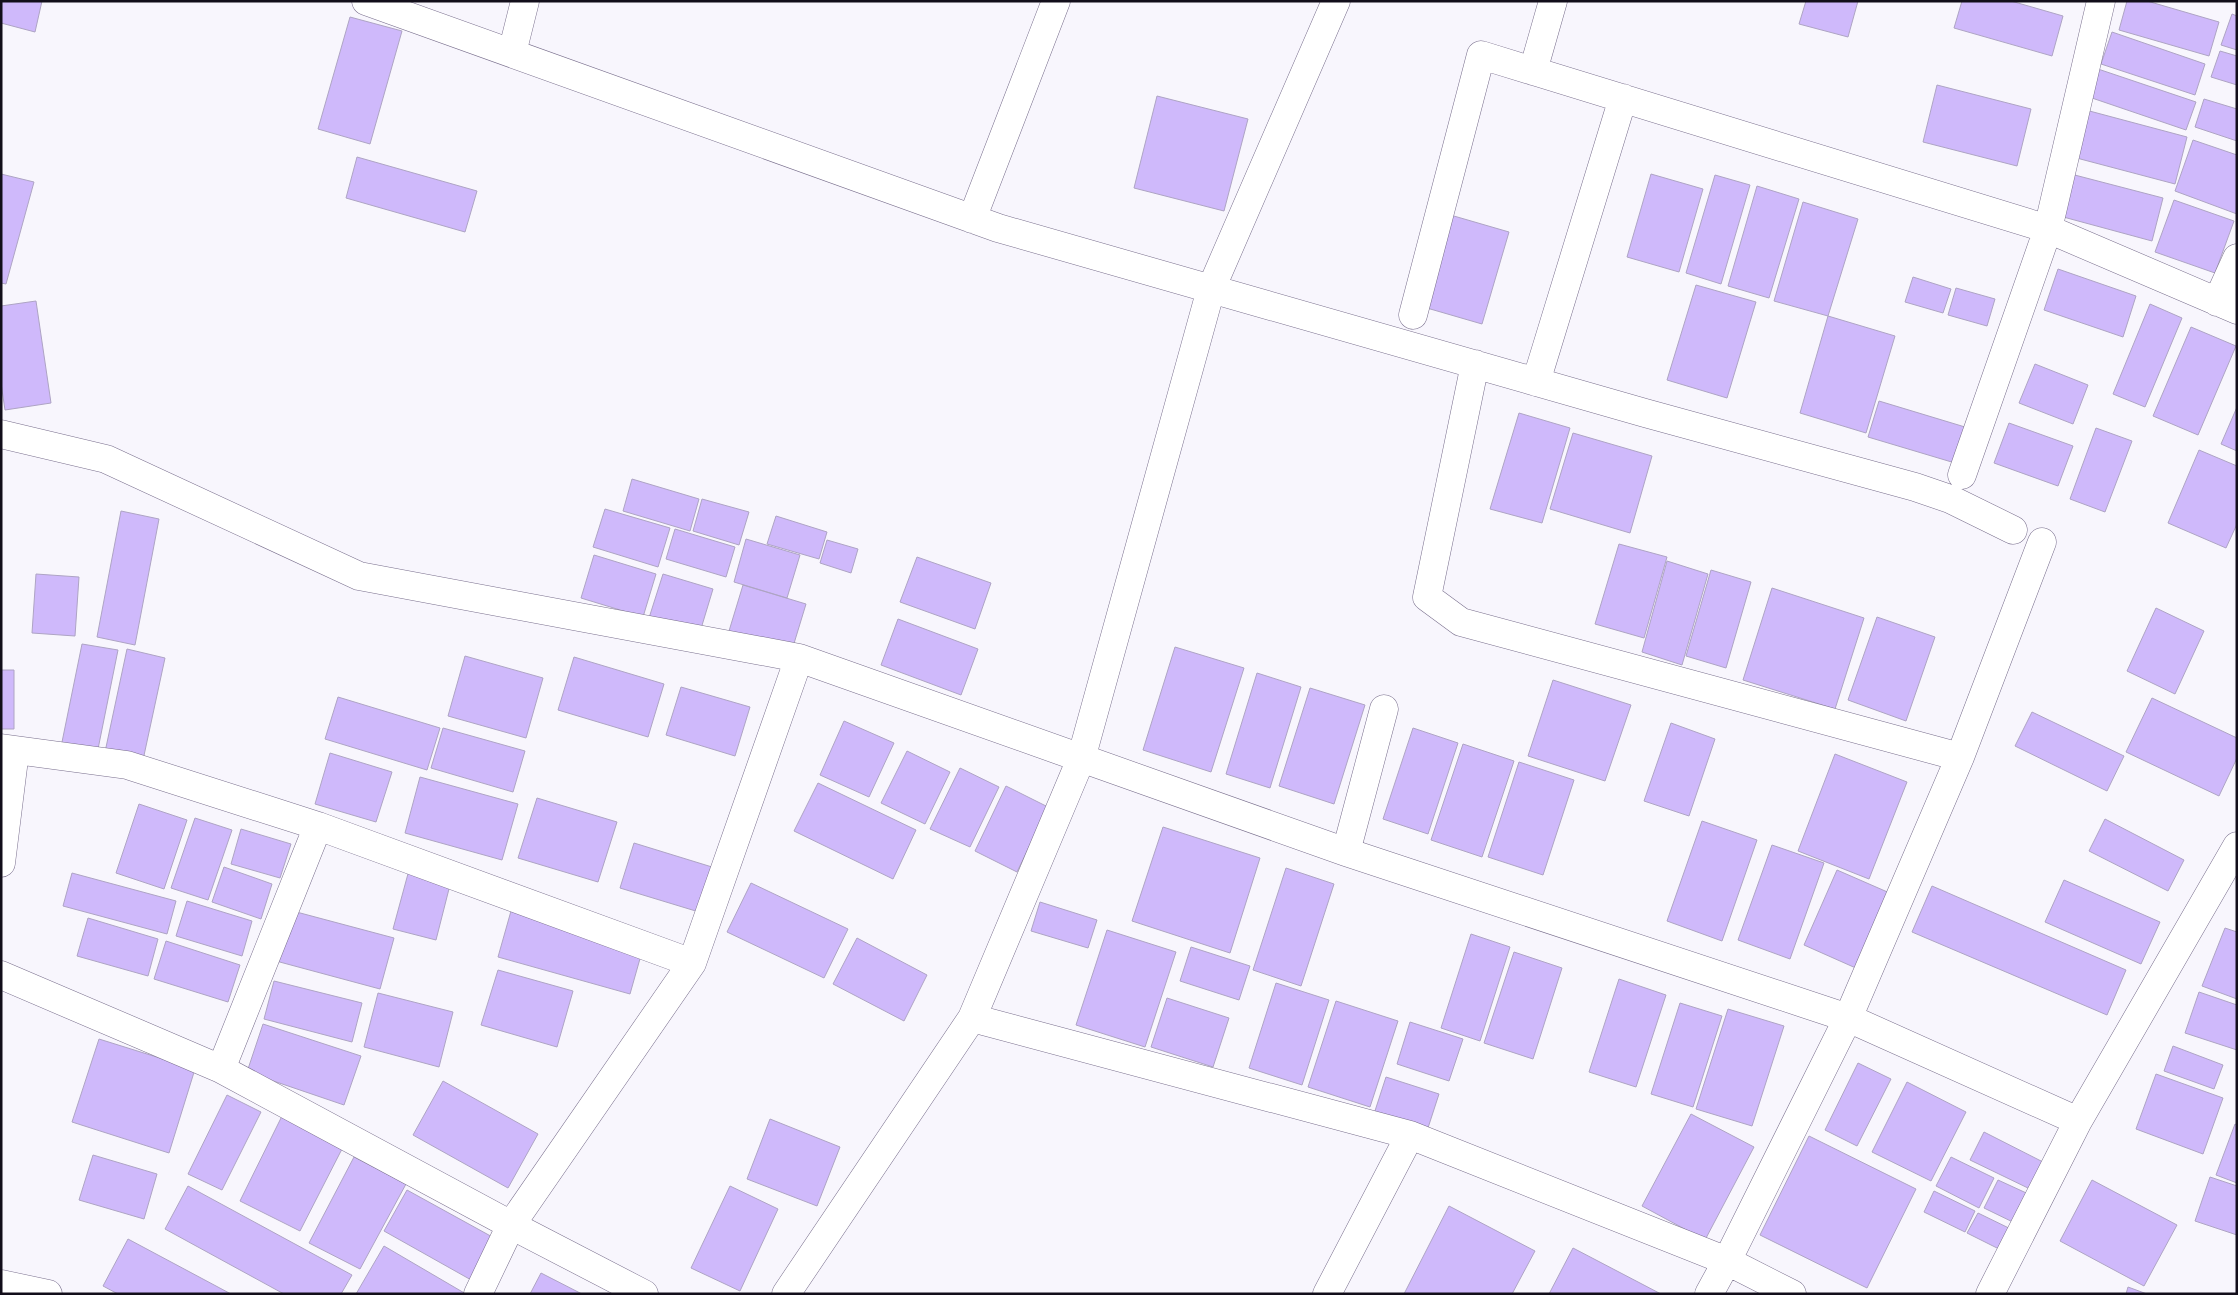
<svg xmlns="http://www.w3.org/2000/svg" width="2238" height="1295" viewBox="0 0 2238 1295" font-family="Barlow,sans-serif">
  <rect width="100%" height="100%" fill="#f8f6fd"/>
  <path fill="#cfb9fb" stroke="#aea4c4" d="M1,1H42L35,32L1,23Z
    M1806,1H1858L1848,37L1799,24Z
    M1962,1H2011L2063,16L2052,56L1954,28Z
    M2127,1H2147L2219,22L2209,56L2119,30Z
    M2232,14L2237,16V50L2221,45Z
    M350,17L402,31L370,144L318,129Z
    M2112,32L2205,64L2195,95L2101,64Z
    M2220,51L2237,56V85L2211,77Z
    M2098,69L2196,102L2186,130L2089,97Z
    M1937,85L2031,109L2017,166L1923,142Z
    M1157,96L1248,119L1224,211L1134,188Z
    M2204,99L2237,109V141L2195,127Z
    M2082,109L2187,137L2175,184L2069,156Z
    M2193,140L2237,155V214L2175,191Z
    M357,157L477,191L465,232L346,198Z
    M2067,173L2163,198L2152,241L2056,215Z
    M1,174L34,182L6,284L1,283Z
    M1651,174L1703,189L1679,272L1627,257Z
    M1715,175L1750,185L1721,284L1686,273Z
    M1757,186L1799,199L1769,298L1728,286Z
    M2174,200L2234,221L2215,273L2155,252Z
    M1803,202L1858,219L1828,316L1774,301Z
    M1447,214L1509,232L1482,324L1420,306Z
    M2058,269L2136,296L2123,337L2044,310Z
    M1913,277L1951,289L1943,313L1905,302Z
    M1696,285L1756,302L1727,398L1667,380Z
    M1956,288L1995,299L1987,326L1948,315Z
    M36,301L51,403L5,410L1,383V306Z
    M2150,304L2182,318L2145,407L2113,394Z
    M1828,316L1895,336L1866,433L1800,413Z
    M2191,327L2236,346L2198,435L2153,416Z
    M2035,364L2088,385L2073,424L2019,403Z
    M1879,401L1965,427L1955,463L1868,437Z
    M2237,407V451L2221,444Z
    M1519,413L1570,428L1542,523L1490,509Z
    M2009,423L2073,446L2058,486L1994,463Z
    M2096,428L2132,441L2105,512L2070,499Z
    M1573,433L1652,456L1630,533L1550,509Z
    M2199,450L2237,466V524L2226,548L2168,523Z
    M632,479L699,499L690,531L623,511Z
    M702,499L749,512L739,545L693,531Z
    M605,509L670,528L658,567L593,547Z
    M121,511L159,519L135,645L97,637Z
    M776,516L827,532L819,559L767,544Z
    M675,529L735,547L726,577L666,559Z
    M746,539L800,555L787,598L734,582Z
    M827,540L858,549L851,573L820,563Z
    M1619,544L1667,557L1644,638L1595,624Z
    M594,555L656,574L643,617L581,598Z
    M917,557L991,583L975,629L900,602Z
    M1667,561L1708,574L1682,665L1642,652Z
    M1711,570L1751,582L1726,668L1686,656Z
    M36,574L79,577L75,636L32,633Z
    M663,574L713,589L700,632L649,618Z
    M743,585L806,604L792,650L729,631Z
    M1772,588L1864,618L1835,709L1743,680Z
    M2156,608L2204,631L2175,694L2127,671Z
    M1877,617L1935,637L1906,721L1848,700Z
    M898,619L978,649L961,695L881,665Z
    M82,644L118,650L97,754L61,747Z
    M1175,647L1244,668L1211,772L1143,750Z
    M127,649L165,658L143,760L105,752Z
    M465,656L543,678L526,738L448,716Z
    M574,657L664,684L648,737L558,710Z
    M1,670H14V729H1Z
    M1257,673L1301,687L1270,788L1226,774Z
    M1553,680L1631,705L1605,781L1528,756Z
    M681,687L750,707L735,756L666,735Z
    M1310,688L1365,705L1334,804L1279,786Z
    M338,697L440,728L427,770L325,739Z
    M2152,698L2237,738V758L2219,796L2126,752Z
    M2032,712L2124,756L2107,791L2015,746Z
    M844,721L894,743L869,797L820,775Z
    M1671,723L1715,739L1689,816L1644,801Z
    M443,728L525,751L513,792L431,768Z
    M1413,728L1458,743L1428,834L1383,819Z
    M1463,744L1514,761L1482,857L1431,840Z
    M907,751L950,772L925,824L881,803Z
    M330,753L392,772L376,822L315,804Z
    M1835,754L1907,782L1869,879L1798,851Z
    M1519,762L1574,780L1543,875L1488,857Z
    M960,768L999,787L970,847L930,829Z
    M420,777L518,804L502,860L405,833Z
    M818,783L916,830L893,879L794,831Z
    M1006,786L1048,807L1017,872L975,851Z
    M537,798L617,822L598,882L518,858Z
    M139,804L187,820L164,889L116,873Z
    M195,818L232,830L208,900L171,888Z
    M2105,819L2184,860L2168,891L2089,851Z
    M1702,821L1757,840L1722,941L1667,921Z
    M1163,827L1260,858L1230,953L1132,921Z
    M241,829L291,844L280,878L231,864Z
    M634,843L712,867L699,912L620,888Z
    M1772,845L1824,863L1790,959L1738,940Z
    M224,867L272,884L261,919L212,902Z
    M1286,868L1334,884L1301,986L1253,970Z
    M409,870L451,881L436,940L393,929Z
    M1837,870L1892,894L1858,969L1804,945Z
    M72,873L176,901L167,934L63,906Z
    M2064,880L2160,922L2141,964L2045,922Z
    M751,883L848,929L824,978L727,932Z
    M1932,886L2126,970L2107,1015L1912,932Z
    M187,901L252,921L242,956L176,936Z
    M1040,902L1097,920L1088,948L1031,931Z
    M289,910L394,938L380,989L276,961Z
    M511,911L643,948L630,994L498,957Z
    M88,918L158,939L148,976L77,956Z
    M2225,928L2237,932V999L2202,986Z
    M1107,930L1176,952L1145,1047L1076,1025Z
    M1471,934L1510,947L1480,1041L1441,1028Z
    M857,938L927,975L904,1021L833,984Z
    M166,941L240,965L228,1002L154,979Z
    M1191,947L1250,966L1239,1000L1180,981Z
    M1514,952L1562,968L1533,1059L1484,1043Z
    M498,970L573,991L557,1047L481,1025Z
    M1619,979L1666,995L1636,1087L1589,1072Z
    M274,981L362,1003L352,1042L264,1019Z
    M1276,983L1329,1000L1302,1085L1249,1068Z
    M2199,992L2237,1005V1050L2185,1033Z
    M378,993L453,1012L439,1067L364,1047Z
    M1167,998L1229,1018L1213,1067L1151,1047Z
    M1336,1001L1398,1021L1370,1107L1308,1087Z
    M1680,1003L1722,1016L1693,1107L1651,1094Z
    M1728,1009L1784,1026L1752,1126L1696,1109Z
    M1410,1022L1463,1039L1449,1081L1397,1064Z
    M263,1024L361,1056L344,1105L247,1072Z
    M99,1039L195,1069L169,1153L72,1122Z
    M2173,1046L2223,1065L2214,1089L2164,1071Z
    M1858,1063L1891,1079L1857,1146L1825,1130Z
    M2156,1074L2223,1098L2203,1154L2136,1129Z
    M1386,1077L1439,1094L1426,1134L1373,1117Z
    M443,1081L538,1134L508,1188L413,1135Z
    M1907,1082L1966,1112L1931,1181L1872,1152Z
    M227,1095L261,1112L222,1190L188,1174Z
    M1691,1114L1754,1147L1705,1240L1642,1206Z
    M282,1116L343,1147L300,1231L240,1201Z
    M770,1119L840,1147L817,1206L747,1179Z
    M2235,1124L2237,1125V1183L2216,1175Z
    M1984,1132L2043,1162L2030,1189L1970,1160Z
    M1809,1136L1916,1189L1867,1288L1760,1235Z
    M93,1155L157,1174L144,1219L79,1200Z
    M354,1157L406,1184L360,1269L309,1243Z
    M1951,1157L1994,1178L1979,1208L1936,1186Z
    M2210,1177L2237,1186V1235L2195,1221Z
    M1998,1180L2035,1197L2021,1226L1984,1208Z
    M2092,1180L2177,1225L2144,1286L2060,1241Z
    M188,1186L352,1275L341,1294H284L165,1229Z
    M730,1186L778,1209L740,1291L691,1268Z
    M407,1190L496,1239L473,1281L384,1231Z
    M1934,1191L1975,1211L1965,1232L1924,1212Z
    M1449,1206L1535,1251L1512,1294H1404Z
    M1978,1213L2019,1233L2009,1254L1967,1233Z
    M128,1239L231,1294H118L103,1286Z
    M384,1246L466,1294H356Z
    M1573,1248L1661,1294H1549Z
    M541,1273L582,1294H530Z
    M2128,1287L2147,1294H2126Z"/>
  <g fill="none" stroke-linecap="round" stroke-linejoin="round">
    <defs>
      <path id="minor" d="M366,1L998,228L1645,413L1915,487L1950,499L2013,530
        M512,53L525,1
        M1533,71L1553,1
        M972,219L1056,1
        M2217,302L2237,258
        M1413,315L1481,55L2048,229L2237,310
        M1475,364L1427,597L1461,622L1960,757
        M1536,382L1623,98
        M1,434L106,459L359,576L799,658
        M1962,475L2048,229L2101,1
        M1,748L127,765L318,826L692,963
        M1346,852L1384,709
        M1,863L15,751
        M1,975L221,1069L318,826
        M972,1018L1410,1135
        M221,1069L511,1225L644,1294
        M1,1284L48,1294
        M478,1294L511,1225L692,963L799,658L1346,852L1848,1018L2078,1121
        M786,1294L972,1018L1081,759L1211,289L1336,1
        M1327,1294L1410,1135L1727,1261L1792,1294
        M1709,1294L1727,1261L1848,1018L1960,757L2042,542
        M1990,1294L2078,1121L2237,846"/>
    </defs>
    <use href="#minor" stroke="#796f8d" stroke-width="29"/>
    <use href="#minor" stroke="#fff" stroke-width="28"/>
  </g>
  <rect width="2238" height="1295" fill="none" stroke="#120e1a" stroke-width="5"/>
</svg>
